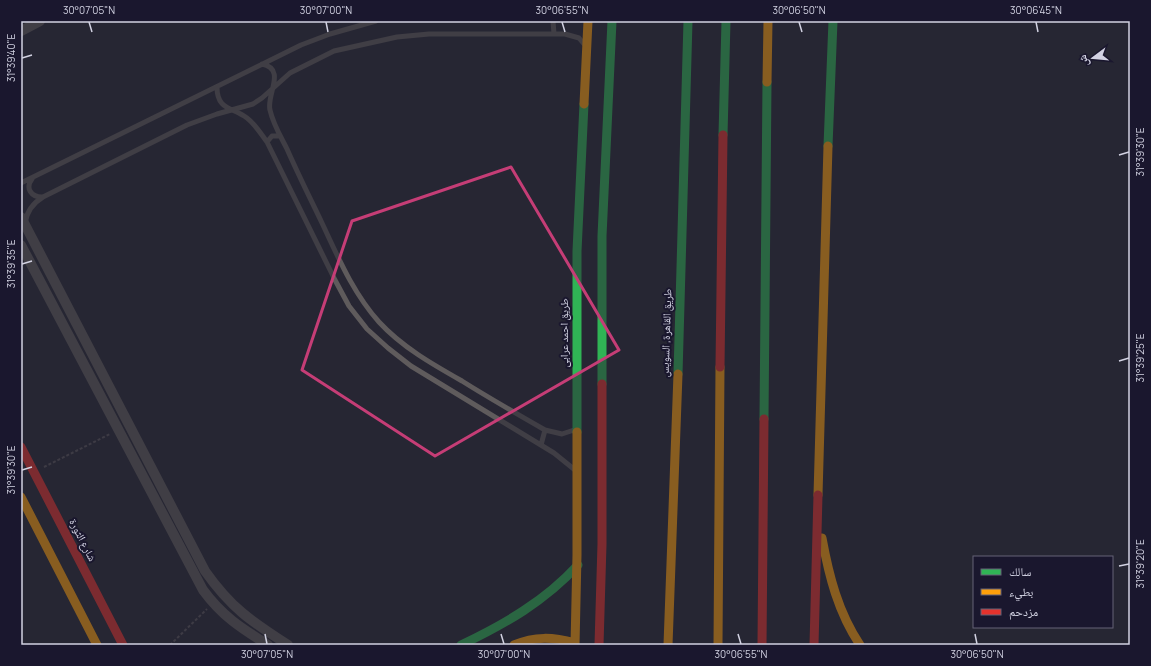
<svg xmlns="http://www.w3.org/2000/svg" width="1151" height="666" viewBox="0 0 1151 666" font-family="Manrope,'Noto Naskh Arabic',sans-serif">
  <rect width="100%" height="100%" fill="#272633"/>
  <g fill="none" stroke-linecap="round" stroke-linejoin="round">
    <path stroke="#5a565b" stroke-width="2" stroke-dasharray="3 2" stroke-linecap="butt" d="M44,467L110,434
      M170,645L207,609"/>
    <path stroke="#5f5b5c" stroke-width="5" d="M553,21L554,34
      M262,64C287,69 266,95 270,110C273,124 281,137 287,149C298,174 310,198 322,223C338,257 353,293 379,322C402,347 432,364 462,381C489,398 517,414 545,430L562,434L574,430
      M217,87C217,110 232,107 247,118C255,124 261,134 267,142L335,280L349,306L367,329L388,348L411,366L554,453L575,470
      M267,142L272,136H280
      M32,179C25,188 31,197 42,197
      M21,183L301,45L330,34L376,21
      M25,223C27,211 33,203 43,197L187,125L217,114L253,104L262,98L290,73L334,51L397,37L429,34H565L579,38L584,44
      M541,445L545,430"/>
    <path stroke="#5f5b5c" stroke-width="10" d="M21,31L40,21
      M21,217L205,571C231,608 251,621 288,645
      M21,245L203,590C222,616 241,628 268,645"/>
    <path stroke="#30b455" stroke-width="9" d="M723,135L726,21
      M828,146L833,21
      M678,374L688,21
      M602,384V236L612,21
      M764,419L767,82
      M577,432V251L584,104
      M461,645C505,624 545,601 578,565"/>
    <path stroke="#ff9f0a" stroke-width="9" d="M767,82L768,21
      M584,104L588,21
      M818,495L828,146
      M21,497L97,645
      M822,538C829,576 838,612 860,645
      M514,645C535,636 553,637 575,643
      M575,645L577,555V432
      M668,645L678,374
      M718,645L720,367"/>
    <path stroke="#e5322d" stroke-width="9" d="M720,367L723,135
      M21,447L123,645
      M599,645L602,544V384
      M762,645L764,419
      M814,645L818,495"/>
  </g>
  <path d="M0 0H1151V666H0ZM511,167L619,350L435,456L302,370L352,221Z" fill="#272633" fill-opacity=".55" fill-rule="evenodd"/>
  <path fill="none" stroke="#c53d76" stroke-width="3" stroke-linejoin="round" d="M511,167L619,350L435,456L302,370L352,221Z"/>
  <path fill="none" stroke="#d2d2e2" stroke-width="1.5" d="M89,22L92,32M326,22L328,32M562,22L565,32M799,22L802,32M1036,22L1038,32M22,58L32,55M1119,155L1129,152M22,264L32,261M1119,361L1129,358M22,470L32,467M1119,566L1129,564M265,634L267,644M501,634L504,644M738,634L741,644M975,634L977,644"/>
  <g text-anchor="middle" stroke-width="4" stroke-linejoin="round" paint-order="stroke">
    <g font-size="11" fill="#d2d2e2" stroke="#1a172e">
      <text transform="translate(564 333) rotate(-90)" y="4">طريق احمد عرابى</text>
      <text transform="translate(666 333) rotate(-88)" y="4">طريق القاهرة, السويس</text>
      <text transform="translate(83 540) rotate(63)" y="4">شارع الثورة</text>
    </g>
  </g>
  <rect width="1151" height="666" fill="none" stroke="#1a172e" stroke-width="44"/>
  <rect x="973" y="556" width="140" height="72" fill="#1a172e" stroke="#646276"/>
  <rect x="981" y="569" width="20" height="6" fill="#30b455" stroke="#646276"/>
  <text x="1009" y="576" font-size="12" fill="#d2d2e2">سالك</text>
  <rect x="981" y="589" width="20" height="6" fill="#ff9f0a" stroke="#646276"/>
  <text x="1009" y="596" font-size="12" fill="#d2d2e2">بطيء</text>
  <rect x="981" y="609" width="20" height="6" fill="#e5322d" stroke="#646276"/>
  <text x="1009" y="616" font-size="12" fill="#d2d2e2">مزدحم</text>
  <g transform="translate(1093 58) rotate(254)" stroke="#1a172e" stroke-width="3" paint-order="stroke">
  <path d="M0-3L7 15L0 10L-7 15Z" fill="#d2d2e2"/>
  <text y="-6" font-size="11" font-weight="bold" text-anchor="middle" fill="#d2d2e2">ش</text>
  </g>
  <rect x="22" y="22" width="1107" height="622" fill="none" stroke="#d2d2e2" stroke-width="1.5"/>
  <g font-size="10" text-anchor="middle" fill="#d2d2e2">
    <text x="89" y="14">30°07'05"N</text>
    <text x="326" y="14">30°07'00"N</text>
    <text x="562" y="14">30°06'55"N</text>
    <text x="799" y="14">30°06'50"N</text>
    <text x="1036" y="14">30°06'45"N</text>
    <text transform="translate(11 58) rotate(-90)" y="4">31°39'40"E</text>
    <text transform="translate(1140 152) rotate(-90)" y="4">31°39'30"E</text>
    <text transform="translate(11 264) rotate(-90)" y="4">31°39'35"E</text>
    <text transform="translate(1140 358) rotate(-90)" y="4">31°39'25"E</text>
    <text transform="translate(11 470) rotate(-90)" y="4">31°39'30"E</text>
    <text transform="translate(1140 564) rotate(-90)" y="4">31°39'20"E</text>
    <text x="267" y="658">30°07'05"N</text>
    <text x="504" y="658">30°07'00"N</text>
    <text x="741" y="658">30°06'55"N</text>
    <text x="977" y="658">30°06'50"N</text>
  </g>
</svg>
